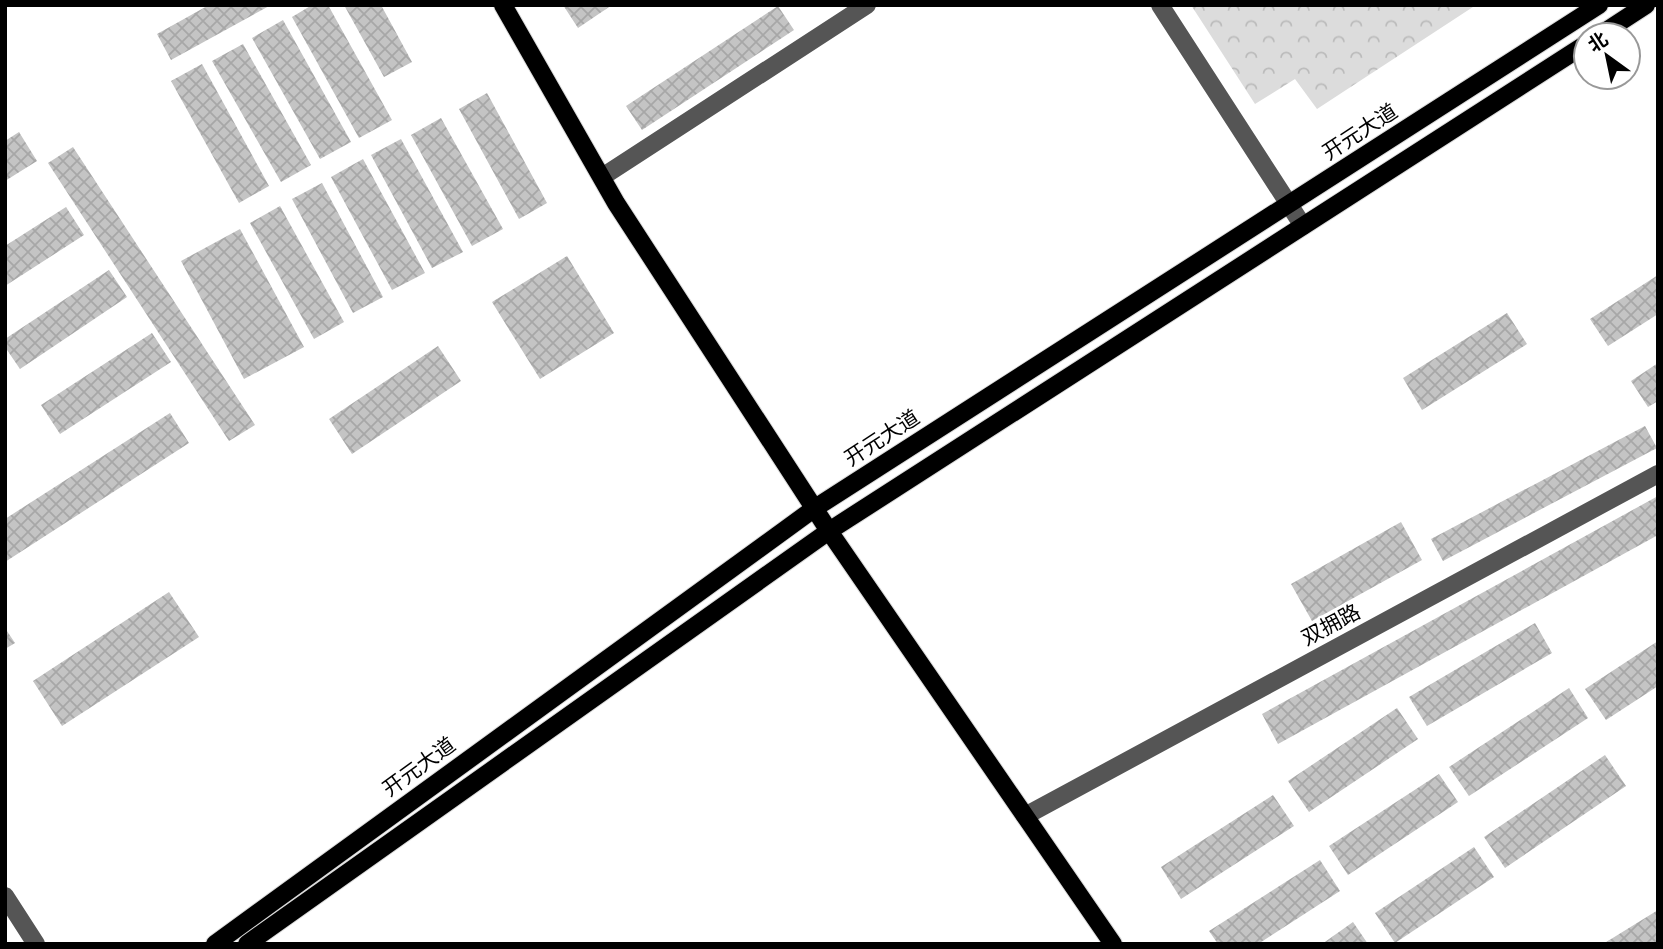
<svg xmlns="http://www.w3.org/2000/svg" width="1663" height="949" viewBox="0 0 1663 949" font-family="'Golos Text','Noto Sans SC',sans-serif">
  <defs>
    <pattern id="park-crowns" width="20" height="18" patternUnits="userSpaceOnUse" patternTransform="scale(1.75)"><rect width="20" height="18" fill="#dcdcdc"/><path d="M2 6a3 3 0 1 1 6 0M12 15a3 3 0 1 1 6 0" fill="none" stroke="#bbb"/></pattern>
    <pattern id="building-cross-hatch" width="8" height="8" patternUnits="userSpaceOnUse" patternTransform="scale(1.75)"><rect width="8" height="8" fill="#c4c4c4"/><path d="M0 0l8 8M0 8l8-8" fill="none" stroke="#a7a7a7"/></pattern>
  </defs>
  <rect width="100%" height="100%" fill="#fff"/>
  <path fill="url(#park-crowns)" d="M1191,5H1476L1317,109L1295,79L1255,104Z"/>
  <path fill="url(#building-cross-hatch)" d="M209,5H271L171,60L157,34Z
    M312,5H328L392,120L359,138L292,17Z
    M344,5H381L412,62L384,77Z
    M563,5H612L578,28Z
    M778,6L794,30L642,130L626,106Z
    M283,20L351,142L320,159L252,38Z
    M243,44L311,165L281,182L212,61Z
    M202,64L269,186L239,203L171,81Z
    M487,93L547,203L519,219L459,109Z
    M441,118L503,229L472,246L411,135Z
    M19,132L37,161L5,181V141Z
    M401,139L463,252L432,268L371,155Z
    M73,147L255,425L229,441L48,163Z
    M363,159L425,273L392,290L331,177Z
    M322,183L383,297L353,313L292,199Z
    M280,206L344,322L314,339L250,223Z
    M66,207L84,235L5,286V246Z
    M240,229L304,347L244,379L181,261Z
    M567,256L614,333L540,379L492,302Z
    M109,270L127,297L20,369L5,347V339Z
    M1658,275V314L1608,346L1590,319Z
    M1507,313L1527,344L1422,410L1403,378Z
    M152,333L171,362L60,434L41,405Z
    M438,346L461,381L352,454L329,419Z
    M1658,363V401L1648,407L1631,381Z
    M170,413L189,443L5,562V519Z
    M1645,426L1657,448L1443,561L1431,539Z
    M1658,496V535L1278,744L1262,714Z
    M1401,522L1422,560L1312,621L1291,584Z
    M169,592L199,637L62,726L33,681Z
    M1535,623L1552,653L1427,726L1409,697Z
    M5,628L15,643L5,649Z
    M1658,641V686L1606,720L1585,689Z
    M1569,688L1588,718L1469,796L1449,767Z
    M1397,708L1418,739L1309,812L1288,781Z
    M1605,755L1626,786L1505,868L1484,837Z
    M1439,774L1458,802L1348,875L1329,846Z
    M1273,795L1294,826L1181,899L1161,867Z
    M1474,847L1494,877L1395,943L1375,913Z
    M1320,860L1340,891L1258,944H1218L1209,931Z
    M1658,910V944H1603Z
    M1353,922L1368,944H1322Z"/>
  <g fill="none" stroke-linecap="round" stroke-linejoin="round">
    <defs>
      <path id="major" d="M503,5L616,203L829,531L1113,944
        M1600,35L1646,5
        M215,944L815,508L1599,5
        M247,944L829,531L1586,44"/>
    </defs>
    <use href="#major" stroke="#dbdbdb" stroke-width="20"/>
    <path stroke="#555" stroke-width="18" d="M1160,5L1303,226
      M602,177L867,5
      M1025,816L1658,474
      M5,896L36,944"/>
    <use href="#major" stroke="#000" stroke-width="18"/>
  </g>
  <g text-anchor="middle" stroke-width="5" stroke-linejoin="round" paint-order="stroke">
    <g font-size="21" fill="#000" stroke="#fff">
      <text transform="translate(1360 132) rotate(-33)" y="7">开元大道</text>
      <text transform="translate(882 438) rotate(-33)" y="7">开元大道</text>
      <text transform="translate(1331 625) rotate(-28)" y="7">双拥路</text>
      <text transform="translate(419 767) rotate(-36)" y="7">开元大道</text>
    </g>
  </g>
  <rect width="1663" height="949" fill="none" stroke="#000000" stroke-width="14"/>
  <g transform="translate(1607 56) rotate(327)"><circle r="33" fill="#ffffff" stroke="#999999" stroke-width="2"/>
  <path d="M0-5L12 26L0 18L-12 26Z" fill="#000000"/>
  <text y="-10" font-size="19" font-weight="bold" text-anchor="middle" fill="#000000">北</text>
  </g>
</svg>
